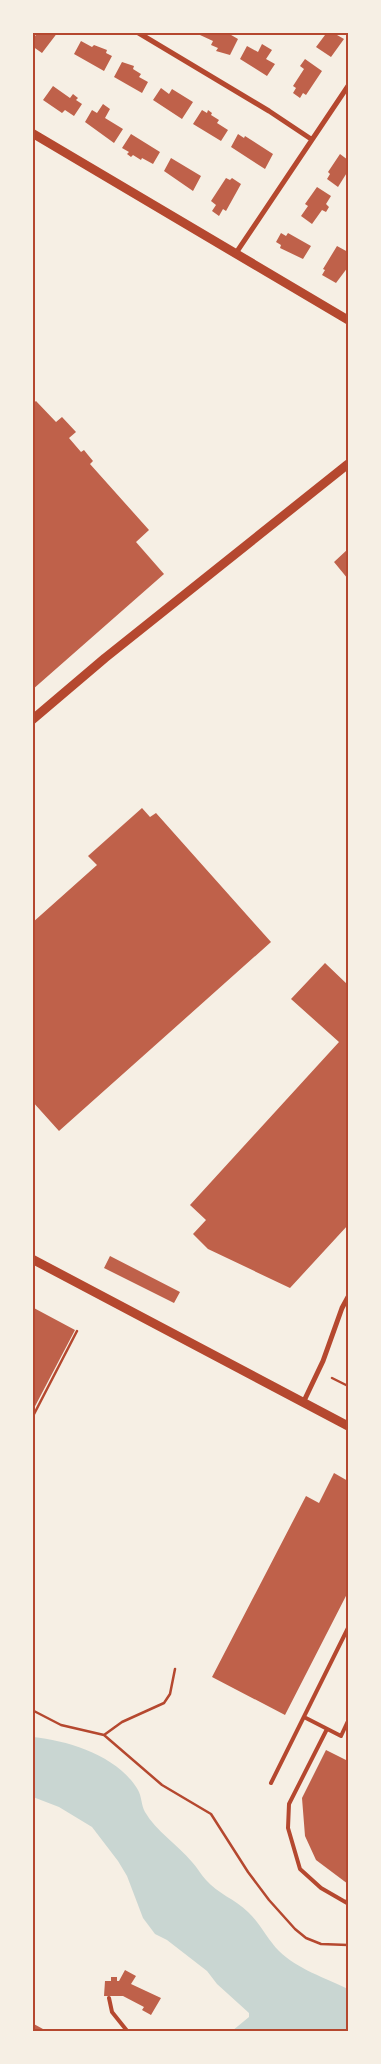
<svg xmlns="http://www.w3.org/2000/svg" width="381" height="2064" viewBox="0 0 381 2064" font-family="'Noto Serif',serif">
  <rect width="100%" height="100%" fill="#f6efe4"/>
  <path fill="#c9d6d2" d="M33,1737C70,1741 118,1756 138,1790C142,1797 141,1805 145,1812C156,1831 178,1845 192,1862C197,1867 201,1875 206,1880C218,1894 235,1899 248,1912C260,1923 267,1939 279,1951C297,1969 326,1978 348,1989V2031H232L249,2017V2013L217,1984L207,1971L167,1940L155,1934L143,1918L127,1876L118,1861L92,1827L59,1807L33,1797Z"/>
  <path fill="#bf614a" d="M38,32H58L42,53L32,46L35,40L33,39Z
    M201,32H226L238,39L230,55L216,51L218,48L211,45L213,41L200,35Z
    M322,32H339L337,35L344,39L331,57L316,47L325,35Z
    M81,41L92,47L94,45L107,50L106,53L112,56L104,71L74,54Z
    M262,44L272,50L266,59L275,64L267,76L240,59L247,46L258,52Z
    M305,59L322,71L306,95L303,93L300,98L293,93L296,88L293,86L304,69L300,66Z
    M122,62L134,66L133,69L141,74L139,77L148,82L142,93L114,77Z
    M53,86L70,98L73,94L78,98L76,100L82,104L74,116L65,110L62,113L43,100Z
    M161,88L169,94L172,89L193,102L182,119L153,100Z
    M103,104L110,109L105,118L123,129L114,143L85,122L92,110L97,113Z
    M202,110L207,113L208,110L212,113L211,115L219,120L217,123L228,130L221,141L193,124Z
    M131,134L160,152L153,164L142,158L141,160L133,155L131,157L127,154L129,152L122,148Z
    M238,134L244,138L245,136L273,154L265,169L231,147Z
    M340,154L348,160V171L338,187L327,179L330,174L328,172Z
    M171,158L201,176L193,191L164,171Z
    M226,178L230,180L232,178L241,184L226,211L223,209L219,216L212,211L216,205L211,201Z
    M317,187L331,196L326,204L329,207L326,212L322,210L312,224L301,216L308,206L305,204Z
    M281,233L286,236L288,233L311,246L303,259L280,248L281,245L276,242Z
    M337,246L348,252V267L336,283L322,275L325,270L323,269Z
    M36,401L56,422L62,417L76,432L69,438L81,452L84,450L88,455L93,461L90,464L149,530L136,542L164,574L32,690V404Z
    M348,549V579L334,562Z
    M142,808L150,817L156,813L271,942L59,1131L32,1101V923L97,865L88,856Z
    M325,963L348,985V1225L290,1288L208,1249L193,1234L206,1220L190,1205L339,1042L291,999Z
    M110,1256L180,1292L174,1303L104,1268Z
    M32,1307L75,1330L32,1412Z
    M334,1473L348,1481V1592L285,1715L212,1677L306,1496L319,1503Z
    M326,1750L348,1761V1884L316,1860L305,1836L302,1798Z
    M125,1970L136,1976L131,1984L161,1998L151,2015L142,2010L144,2007L123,1996H104L105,1981H111V1977H117V1981H119Z
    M32,2023L43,2029L42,2032H32Z"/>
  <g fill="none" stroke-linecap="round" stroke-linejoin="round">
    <path stroke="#b5482f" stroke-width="2.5" d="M332,1378L348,1386
      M32,1418L77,1331
      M32,1710L61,1725L104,1735L162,1785L211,1814L248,1872L269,1900L295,1929L306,1938L321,1944L348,1945
      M104,1735L122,1722L164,1703L170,1694L175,1669"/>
    <path stroke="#b5482f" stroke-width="4" d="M304,1717L341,1736L348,1721
      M327,1729L289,1804L288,1828L300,1869L321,1888L347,1903L348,1899
      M271,1783L348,1628
      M109,1998L112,2012L128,2032"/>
    <path stroke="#b5482f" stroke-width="5" d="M137,32L269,111L311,139
      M236,253L348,86
      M303,1403L323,1361L342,1308L348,1297"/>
    <path stroke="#b5482f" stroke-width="9" d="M32,133L348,320
      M32,720L105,658L348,464
      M32,1259L348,1426"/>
  </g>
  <rect width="381" height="2064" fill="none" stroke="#f6efe4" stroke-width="68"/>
  <rect x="34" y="34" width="313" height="1996" fill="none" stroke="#b5482f" stroke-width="2"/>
</svg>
